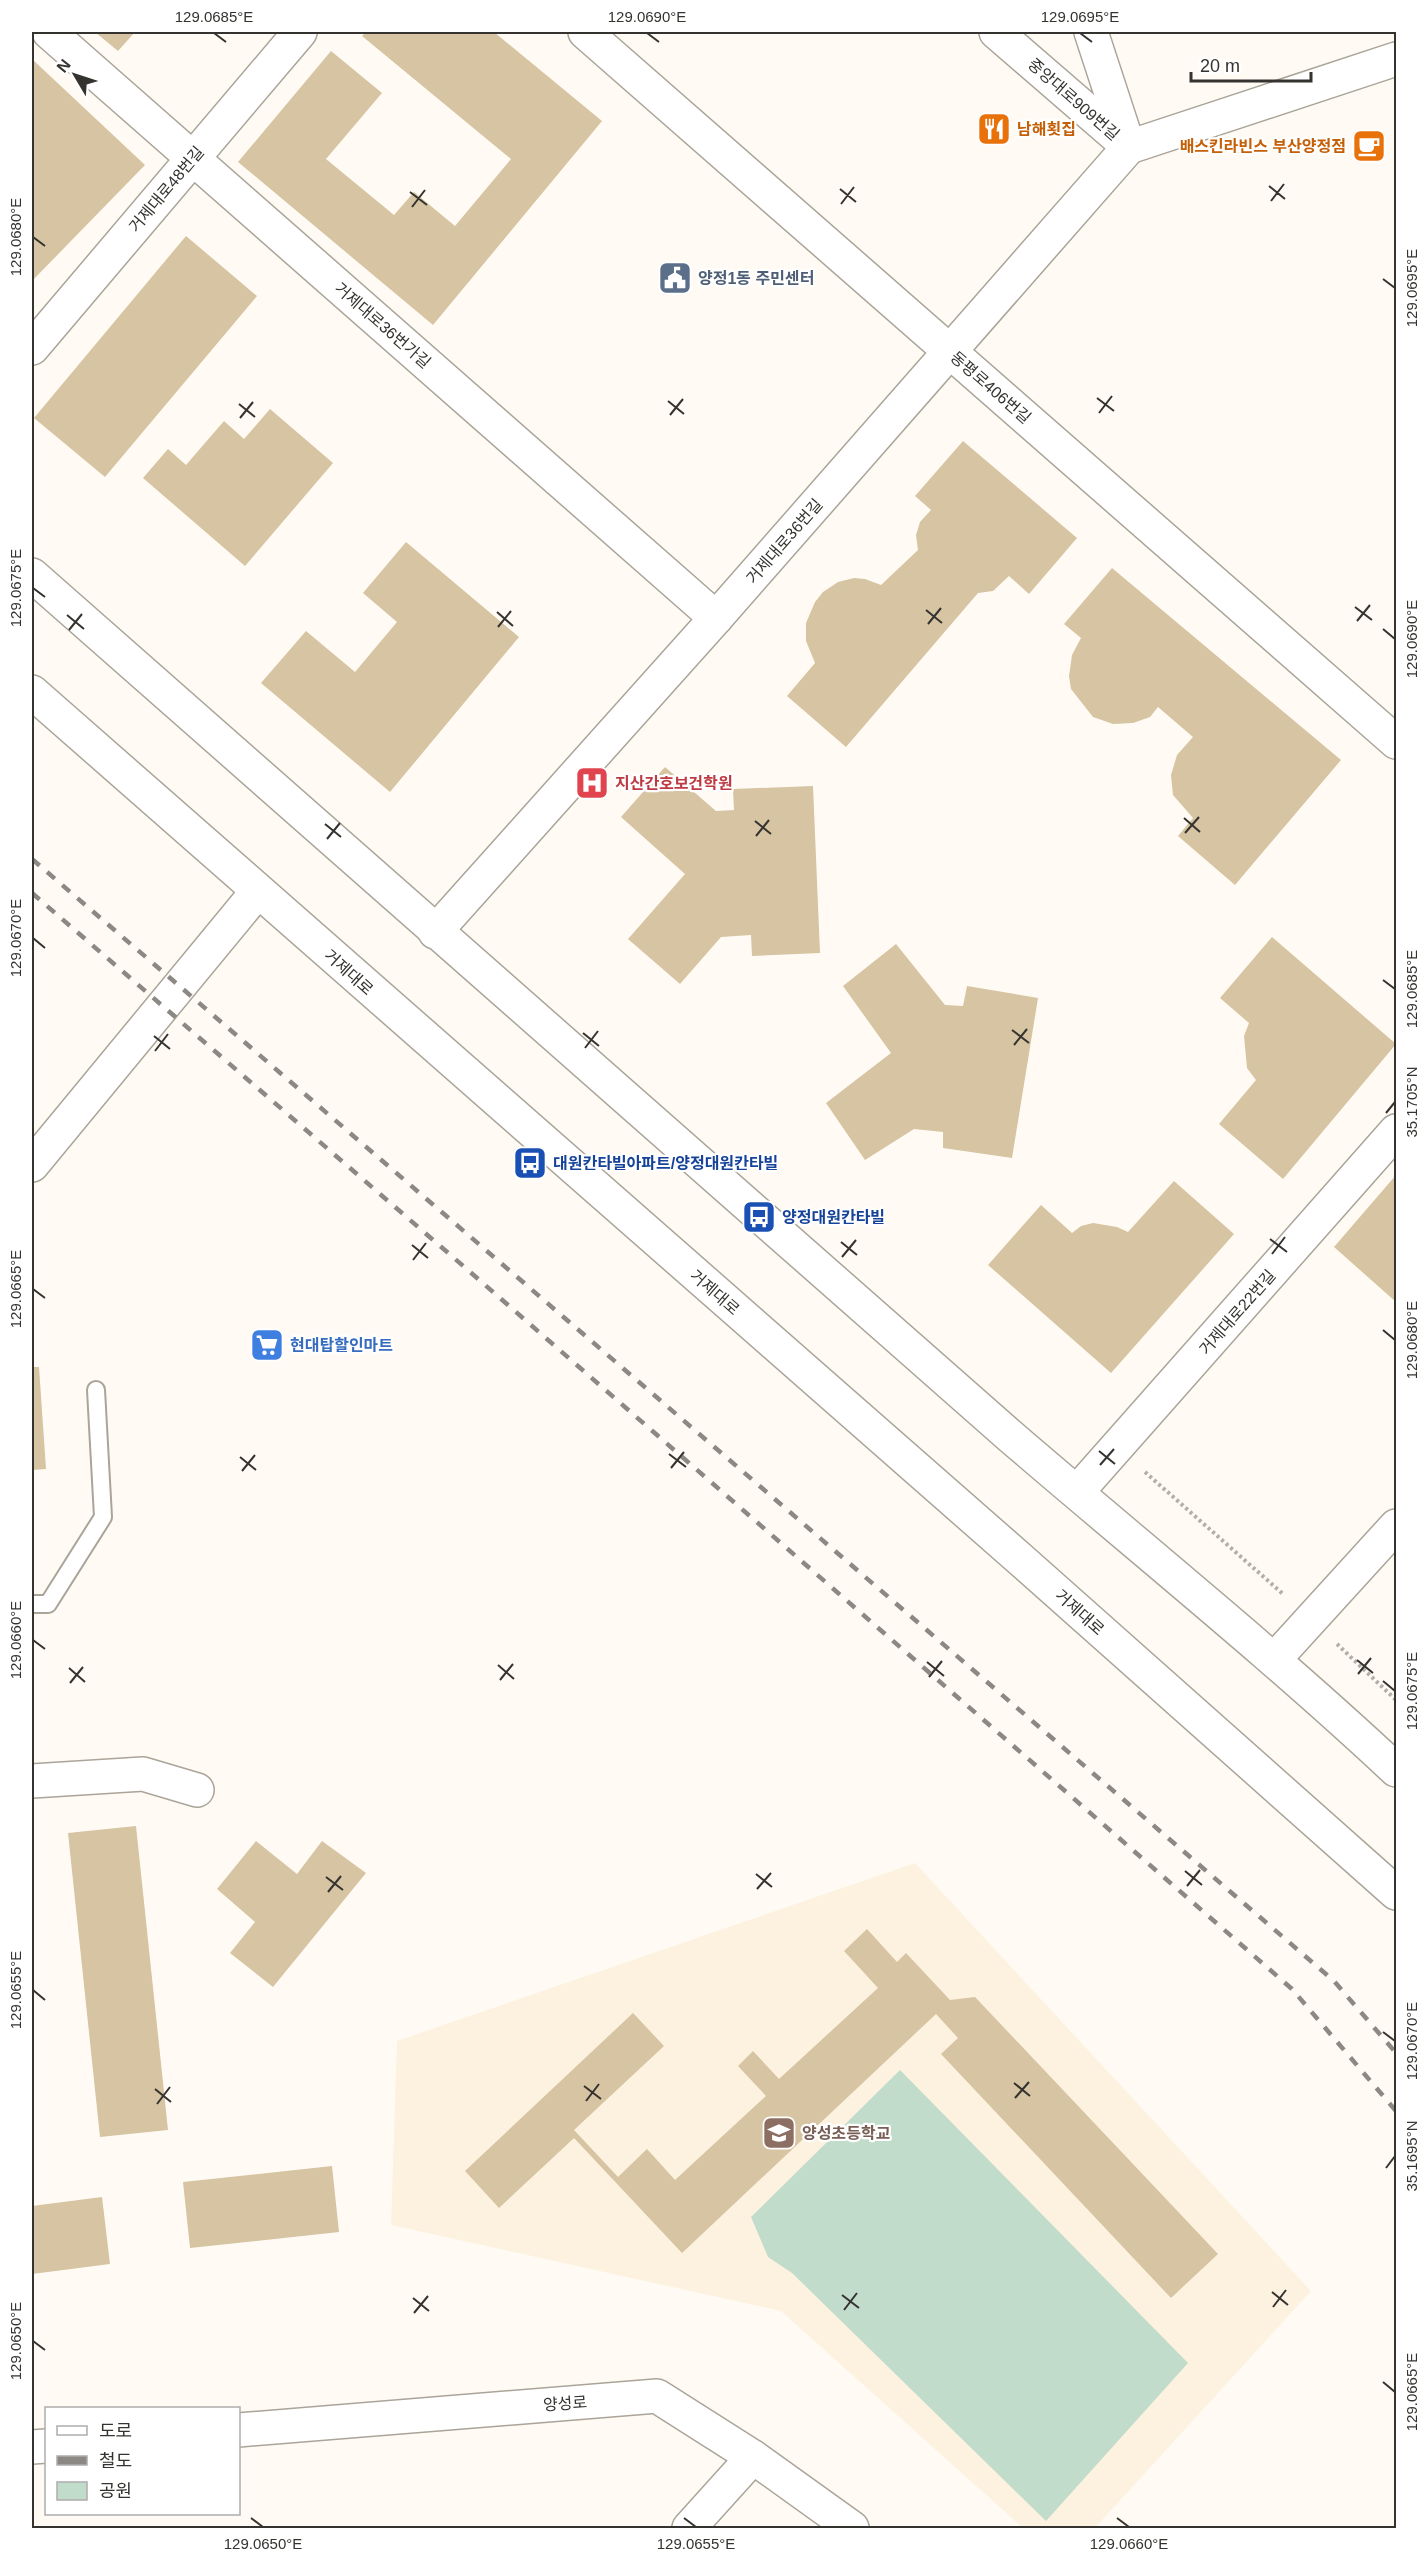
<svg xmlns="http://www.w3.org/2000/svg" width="1428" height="2560" viewBox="0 0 1428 2560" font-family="Arial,'Noto Sans KR',sans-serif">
  <rect width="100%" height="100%" fill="#fffbf4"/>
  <path fill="#fcf2df" d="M915,1863L1311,2291L1095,2528H1023L781,2311L391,2225L397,2041Z"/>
  <path fill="#c1dccb" d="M900,2070L1188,2363L1046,2521L792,2273L768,2257L751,2217Z"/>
  <path fill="#d6c4a2" d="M95,32H135L118,51Z
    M366,32H494L602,121L433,325L238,162L331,51L382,93L326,159L394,215L414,192L455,226L511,159L362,36Z
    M32,59L145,165L32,281Z
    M186,236L257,296L105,477L34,418Z
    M270,409L333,463L245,566L143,478L168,449L186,465L224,421L244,439Z
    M963,441L1077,538L1029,594L1009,576L993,591L978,593L846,747L787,696L815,663L806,641V623L815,602L823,592L838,582L854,578L865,579L881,585L918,550L916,535L920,522L931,510L915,496Z
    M406,542L519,637L390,792L261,683L306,631L355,672L397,622L363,593Z
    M1112,568L1341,760L1235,885L1178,836L1193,818L1173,795L1171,775L1177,755L1193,737L1158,707L1150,717L1133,723L1113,724L1093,717L1071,689L1069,676L1072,655L1081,638L1064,624Z
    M665,767L716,811L734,810L733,789L813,786L820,953L752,956L751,935L721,937L680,984L628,939L685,874L621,817Z
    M1272,937L1396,1044L1283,1179L1219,1124L1256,1080L1247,1068L1244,1036L1249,1023L1220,998Z
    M896,944L945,1005L963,1006L967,986L1038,998L1012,1158L943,1148V1132L914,1129L865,1160L826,1103L891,1053L843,986Z
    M1396,1175V1302L1334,1247Z
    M1174,1181L1234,1234L1111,1373L988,1265L1041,1205L1072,1233L1081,1226L1093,1223L1117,1227L1128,1232Z
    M32,1367H39L46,1469L32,1470Z
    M136,1826L168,2130L100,2137L68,1833Z
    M256,1841L297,1874L322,1841L366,1873L273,1987L230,1953L255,1922L217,1889Z
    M867,1929L897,1962L906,1953L950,2000L975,1997L1218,2254L1171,2298L941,2054L958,2038L936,2014L682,2253L574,2138L499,2208L465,2171L633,2013L664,2046L574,2130L618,2177L647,2149L675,2180L766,2096L738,2066L753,2051L779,2079L878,1988L844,1951Z
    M332,2166L339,2232L190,2248L183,2182Z
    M102,2197L110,2264L32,2274V2206Z"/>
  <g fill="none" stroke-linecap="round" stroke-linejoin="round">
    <defs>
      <path id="lane" d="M32,1604H48L103,1517L96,1390"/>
      <path id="street" d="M49,32L716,618
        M996,32L1129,147
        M1091,32L1128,145
        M1129,147L1396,59
        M32,348L300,32
        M32,1165L257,892
        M1274,1660L1396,1526
        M32,1781L143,1774L197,1790
        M689,2528L753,2457"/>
      <path id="secondary" d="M585,32L1396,742
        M435,932L716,618L1129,147
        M1077,1492L1396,1131
        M238,2430L657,2396L753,2457L852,2528
        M32,2447L46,2446"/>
      <path id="primary" d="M32,575C356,864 682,1151 1010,1436C1139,1547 1272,1654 1396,1770
        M32,692L1020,1559L1396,1893"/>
    </defs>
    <use href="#lane" stroke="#aaa499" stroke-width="20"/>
    <use href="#street" stroke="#aaa499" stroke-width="36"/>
    <use href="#secondary" stroke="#aaa499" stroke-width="36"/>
    <use href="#primary" stroke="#aaa499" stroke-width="36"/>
    <path stroke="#b2afa9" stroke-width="4" stroke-dasharray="3 3" stroke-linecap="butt" d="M1145,1472L1283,1594
      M1337,1644L1396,1700"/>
    <use href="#lane" stroke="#fff" stroke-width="16"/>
    <use href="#street" stroke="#fff" stroke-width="33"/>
    <use href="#secondary" stroke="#fff" stroke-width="33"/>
    <use href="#primary" stroke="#fff" stroke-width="33"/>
    <path stroke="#8c8984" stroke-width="4.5" stroke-dasharray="10 10" stroke-linecap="butt" d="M32,859L1334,1981L1396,2053
      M32,893L469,1271L1292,1989L1396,2111"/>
  </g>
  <path fill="none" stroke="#35332f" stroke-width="2" d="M214,33L226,42M647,33L659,42M1080,33L1092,42M1269,186L1285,199M840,189L856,202M410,192L427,205M1271,201L1284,184M841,204L854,187M412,207L425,190M33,237L45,246M1383,279L1395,288M1097,398L1114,411M668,401L684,414M239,404L255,417M1099,413L1112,396M670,415L683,399M240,418L253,402M33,588L45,597M1355,607L1372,620M926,610L942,623M497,612L513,626M67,615L84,629M1357,621L1370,605M928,624L941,608M498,627L511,611M1383,629L1395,639M69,630L82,614M1184,818L1200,832M755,821L771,834M325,824L341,837M1185,833L1199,817M756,836L769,820M327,839L340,823M33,938L45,948M1383,980L1395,989M1012,1030L1029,1043M583,1033L599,1046M154,1036L170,1049M1014,1045L1027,1029M585,1048L598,1031M155,1051L168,1034M1386,1113L1395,1102M1270,1239L1287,1252M841,1242L857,1255M412,1245L428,1258M1272,1254L1285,1237M842,1257L856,1240M413,1260L426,1243M33,1289L45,1298M1383,1330L1395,1340M1099,1451L1115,1464M669,1454L686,1467M240,1457L256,1470M1100,1465L1114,1449M671,1468L684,1452M242,1471L255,1455M33,1640L45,1649M1357,1660L1373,1673M927,1662L944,1676M498,1665L514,1679M69,1668L85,1682M1358,1674L1371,1658M929,1677L942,1661M500,1680L513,1664M1383,1681L1395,1691M70,1683L83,1667M1185,1871L1202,1885M756,1874L772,1887M326,1877L343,1890M1187,1886L1200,1870M757,1889L771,1873M328,1892L341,1876M33,1990L45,2000M1383,2032L1395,2041M1014,2083L1030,2096M584,2086L601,2099M155,2089L171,2102M1015,2098L1029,2082M586,2101L599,2084M157,2104L170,2087M1386,2168L1395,2156M1272,2292L1288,2305M842,2295L859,2308M413,2298L429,2311M1273,2307L1286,2290M844,2310L857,2293M414,2313L428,2296M33,2341L45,2350M1383,2382L1395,2392M251,2518L263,2527M684,2518L696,2527M1117,2518L1129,2527"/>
  <defs>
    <symbol id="restaurant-square" viewBox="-11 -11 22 22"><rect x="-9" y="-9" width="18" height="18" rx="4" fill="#e8710a" stroke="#fff"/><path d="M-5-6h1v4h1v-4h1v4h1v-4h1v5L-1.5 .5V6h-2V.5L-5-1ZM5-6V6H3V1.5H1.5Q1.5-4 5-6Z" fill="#fff"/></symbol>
    <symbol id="cafe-square" viewBox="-11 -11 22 22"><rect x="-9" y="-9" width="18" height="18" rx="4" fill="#e8710a" stroke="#fff"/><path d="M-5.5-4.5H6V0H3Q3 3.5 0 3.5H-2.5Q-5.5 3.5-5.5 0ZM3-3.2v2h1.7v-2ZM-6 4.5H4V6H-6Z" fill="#fff"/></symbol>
    <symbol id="civic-square" viewBox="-11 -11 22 22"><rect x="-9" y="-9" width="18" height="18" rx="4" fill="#5c6f8a" stroke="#fff"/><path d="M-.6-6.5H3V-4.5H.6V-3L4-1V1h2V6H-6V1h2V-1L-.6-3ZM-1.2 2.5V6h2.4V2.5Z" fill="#fff"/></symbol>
    <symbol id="hospital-square" viewBox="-11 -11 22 22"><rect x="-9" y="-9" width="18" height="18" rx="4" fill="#e0444e" stroke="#fff"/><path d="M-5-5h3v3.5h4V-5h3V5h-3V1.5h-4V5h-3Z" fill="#fff"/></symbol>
    <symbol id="bus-square" viewBox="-11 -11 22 22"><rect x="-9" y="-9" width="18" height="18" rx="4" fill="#1a4fb4" stroke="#fff"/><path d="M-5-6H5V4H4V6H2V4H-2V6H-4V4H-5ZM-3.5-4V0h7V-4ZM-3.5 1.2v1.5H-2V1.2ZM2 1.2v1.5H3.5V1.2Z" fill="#fff"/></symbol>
    <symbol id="supermarket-square" viewBox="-11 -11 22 22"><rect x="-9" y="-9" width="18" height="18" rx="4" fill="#3f7fe0" stroke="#fff"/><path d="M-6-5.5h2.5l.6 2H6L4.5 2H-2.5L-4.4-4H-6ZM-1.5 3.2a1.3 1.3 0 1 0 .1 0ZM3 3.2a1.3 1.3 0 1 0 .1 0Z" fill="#fff"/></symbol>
    <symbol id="school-square" viewBox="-11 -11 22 22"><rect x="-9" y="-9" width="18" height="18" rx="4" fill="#8d6e63" stroke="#fff"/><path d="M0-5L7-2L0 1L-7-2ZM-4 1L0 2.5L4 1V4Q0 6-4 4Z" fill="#fff"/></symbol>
  </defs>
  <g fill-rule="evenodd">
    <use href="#restaurant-square" x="975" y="110" width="38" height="38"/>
    <use href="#cafe-square" x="1350" y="127" width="38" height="38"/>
    <use href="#civic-square" x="656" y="259" width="38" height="38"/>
    <use href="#hospital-square" x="573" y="764" width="38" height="38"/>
    <use href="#bus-square" x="511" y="1144" width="38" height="38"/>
    <use href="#bus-square" x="740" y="1198" width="38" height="38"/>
    <use href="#supermarket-square" x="248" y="1326" width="38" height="38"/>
    <use href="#school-square" x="760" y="2114" width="38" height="38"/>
  </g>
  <g text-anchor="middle" stroke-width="4.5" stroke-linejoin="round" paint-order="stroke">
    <g font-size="16" fill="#35332f" stroke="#fff">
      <text transform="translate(1074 99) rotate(41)" y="6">중앙대로909번길</text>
      <text transform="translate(166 189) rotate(-50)" y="6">거제대로48번길</text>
      <text transform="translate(383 325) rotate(41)" y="6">거제대로36번가길</text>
      <text transform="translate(991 387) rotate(41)" y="6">동평로406번길</text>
      <text transform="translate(784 541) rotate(-49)" y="6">거제대로36번길</text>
      <text transform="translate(349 972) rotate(42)" y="6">거제대로</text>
      <text transform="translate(715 1292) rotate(41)" y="6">거제대로</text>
      <text transform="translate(1237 1312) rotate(-49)" y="6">거제대로22번길</text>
      <text transform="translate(1080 1612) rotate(42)" y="6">거제대로</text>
      <text transform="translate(565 2403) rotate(-4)" y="6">양성로</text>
    </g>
    <g font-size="16" font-weight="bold" fill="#c56008" stroke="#fff" text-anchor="start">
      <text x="1017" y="135">남해횟집</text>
      <text x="1346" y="152" text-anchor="end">배스킨라빈스 부산양정점</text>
    </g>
    <g font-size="16" font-weight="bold" fill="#4e5e75" stroke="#fff" text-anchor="start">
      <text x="698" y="284">양정1동 주민센터</text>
    </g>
    <g font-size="16" font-weight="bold" fill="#be3a42" stroke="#fff" text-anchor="start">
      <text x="615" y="789">지산간호보건학원</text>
    </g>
    <g font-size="16" font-weight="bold" fill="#164399" stroke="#fff" text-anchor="start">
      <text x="553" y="1169">대원칸타빌아파트/양정대원칸타빌</text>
      <text x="782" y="1223">양정대원칸타빌</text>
    </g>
    <g font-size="16" font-weight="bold" fill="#366cbe" stroke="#fff" text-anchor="start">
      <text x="290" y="1351">현대탑할인마트</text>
    </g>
    <g font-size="16" font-weight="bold" fill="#785e54" stroke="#fff" text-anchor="start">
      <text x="802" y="2139">양성초등학교</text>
    </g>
  </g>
  <rect width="1428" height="2560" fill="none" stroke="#ffffff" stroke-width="66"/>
  <rect x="45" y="2407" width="195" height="108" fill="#ffffff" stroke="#aeadac" stroke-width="1.5"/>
  <rect x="57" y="2426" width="30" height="9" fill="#ffffff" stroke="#aeadac" stroke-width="1.5"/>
  <text x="99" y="2437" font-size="18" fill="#35332f">도로</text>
  <rect x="57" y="2456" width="30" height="9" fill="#8c8984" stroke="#aeadac" stroke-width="1.5"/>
  <text x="99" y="2467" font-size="18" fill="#35332f">철도</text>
  <rect x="57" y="2482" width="30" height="18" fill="#c1dccb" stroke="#aeadac" stroke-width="1.5"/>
  <text x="99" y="2497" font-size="18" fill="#35332f">공원</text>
  <g transform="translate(75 75) rotate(309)" stroke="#ffffff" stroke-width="4.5" paint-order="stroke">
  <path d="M0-4.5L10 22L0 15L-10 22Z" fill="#35332f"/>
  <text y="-9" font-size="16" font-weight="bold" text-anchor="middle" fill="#35332f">N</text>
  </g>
  <path d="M1191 72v9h120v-9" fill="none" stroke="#35332f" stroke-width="3"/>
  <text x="1200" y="72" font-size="18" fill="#35332f" stroke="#ffffff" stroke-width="4.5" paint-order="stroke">20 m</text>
  <rect x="33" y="33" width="1362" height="2494" fill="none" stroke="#35332f" stroke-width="2"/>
  <g font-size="15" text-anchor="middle" fill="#35332f">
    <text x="214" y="22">129.0685°E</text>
    <text x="647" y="22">129.0690°E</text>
    <text x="1080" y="22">129.0695°E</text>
    <text transform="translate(16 237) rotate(-90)" y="5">129.0680°E</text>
    <text transform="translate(1412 288) rotate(-90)" y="5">129.0695°E</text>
    <text transform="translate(16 588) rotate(-90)" y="5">129.0675°E</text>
    <text transform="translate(1412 639) rotate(-90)" y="5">129.0690°E</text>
    <text transform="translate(16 938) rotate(-90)" y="5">129.0670°E</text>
    <text transform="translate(1412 989) rotate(-90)" y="5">129.0685°E</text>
    <text transform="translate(1412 1102) rotate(-90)" y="5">35.1705°N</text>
    <text transform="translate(16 1289) rotate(-90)" y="5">129.0665°E</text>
    <text transform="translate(1412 1340) rotate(-90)" y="5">129.0680°E</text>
    <text transform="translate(16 1640) rotate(-90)" y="5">129.0660°E</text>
    <text transform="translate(1412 1691) rotate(-90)" y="5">129.0675°E</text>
    <text transform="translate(16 1990) rotate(-90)" y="5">129.0655°E</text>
    <text transform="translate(1412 2041) rotate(-90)" y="5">129.0670°E</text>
    <text transform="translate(1412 2156) rotate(-90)" y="5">35.1695°N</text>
    <text transform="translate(16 2341) rotate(-90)" y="5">129.0650°E</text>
    <text transform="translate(1412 2392) rotate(-90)" y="5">129.0665°E</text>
    <text x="263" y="2549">129.0650°E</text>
    <text x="696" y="2549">129.0655°E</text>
    <text x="1129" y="2549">129.0660°E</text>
  </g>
</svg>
